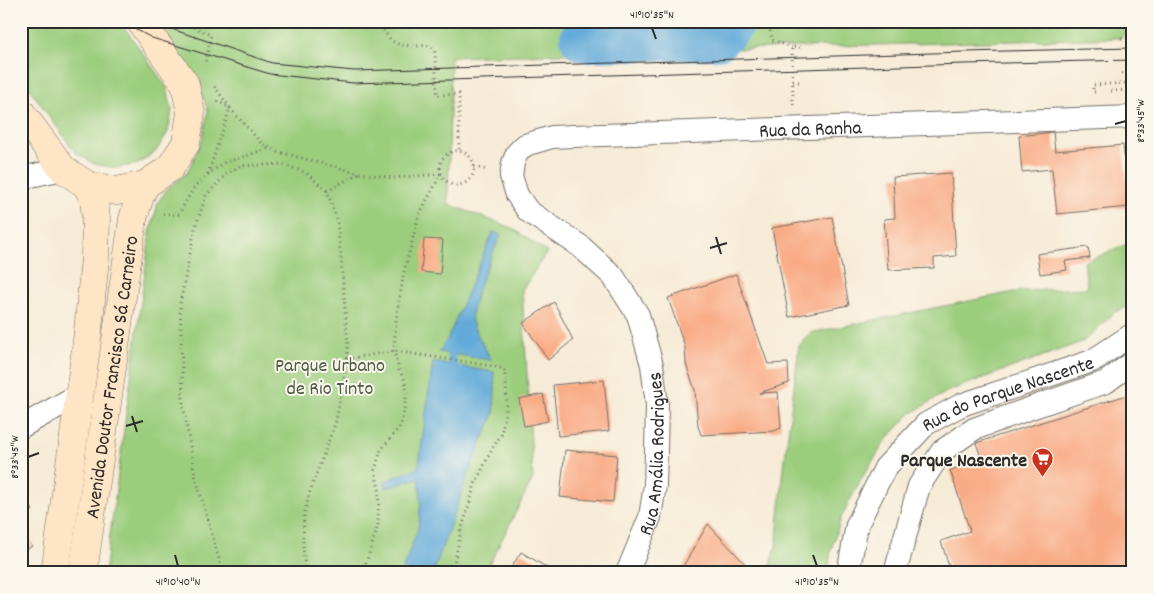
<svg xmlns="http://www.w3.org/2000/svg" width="1154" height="594" viewBox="0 0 1154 594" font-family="Dekko,sans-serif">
  <rect width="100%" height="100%" fill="#fbf7ec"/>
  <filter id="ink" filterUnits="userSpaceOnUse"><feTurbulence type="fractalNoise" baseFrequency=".02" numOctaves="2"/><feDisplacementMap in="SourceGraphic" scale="10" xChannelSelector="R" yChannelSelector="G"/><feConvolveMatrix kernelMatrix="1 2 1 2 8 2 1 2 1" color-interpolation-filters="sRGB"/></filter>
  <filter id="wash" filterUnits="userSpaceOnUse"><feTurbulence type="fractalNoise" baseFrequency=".0096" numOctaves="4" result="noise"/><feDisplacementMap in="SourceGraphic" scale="20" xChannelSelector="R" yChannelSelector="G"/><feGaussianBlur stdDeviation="1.12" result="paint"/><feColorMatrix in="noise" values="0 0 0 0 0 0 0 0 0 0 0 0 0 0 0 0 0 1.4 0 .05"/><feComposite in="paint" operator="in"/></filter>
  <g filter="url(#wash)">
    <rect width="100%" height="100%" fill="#f6ebd6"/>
    <path fill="#9bcd7d" stroke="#637c54" d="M21,21H120L167,88L172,110L168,132L156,151L138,164L116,168L94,164L75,152L21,77Z
      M158,21H1133V30H1127L1121,38L451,57L448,204L512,228L547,252L522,290L533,478L492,559L483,573H105L150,234L158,202L167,189L187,173L202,141L208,110L197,82Z
      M1133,242V305L1115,312L1084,341L948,391L910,414L886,440L860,481L841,518L831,550L828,573H770C770,561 776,551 777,540C782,475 791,411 799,346L810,333L1019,291L1087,288L1084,262Z"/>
    <path fill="#62aad9" stroke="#466a82" d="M493,232L501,235C493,252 468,305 472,322C475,333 486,349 491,360L439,352L448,338Z
      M433,362L494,372L495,388L494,414L472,464L433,573H401L418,529L421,502L419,478L386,488L385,481L416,469L419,464Z"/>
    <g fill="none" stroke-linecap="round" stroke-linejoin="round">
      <path stroke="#62aad9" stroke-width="8" d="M448,344L456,374"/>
      <path stroke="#62aad9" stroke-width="48" d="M584,38L717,36L732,21"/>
    </g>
    <g id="blocks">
      <path fill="#f9ab85" d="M1053,132L1055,151L1123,145L1129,207L1057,214L1052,169L1022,172L1019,136Z
        M951,173L956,256L934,258V268L888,270L884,219L895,218L893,177Z
        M832,217L849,305L789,317L772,228Z
        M424,239L443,240L440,274L421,272Z
        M1088,247L1090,258L1065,261L1067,270L1040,274L1037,254Z
        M736,274L768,364L788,363L789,383L759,393L778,392L781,428L774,431L701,435L698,426L695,390L686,364L685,347L668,298Z
        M554,302L573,340L548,360L523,323Z
        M604,380L609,431L558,436L553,385Z
        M1133,393V573H951L941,541L970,531L950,470L982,460L976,443Z
        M543,394L548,421L524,426L519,399Z
        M565,450L617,455L613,502L560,497Z
        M21,493L33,510L21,519Z
        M708,524L747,566L740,573H679Z
        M21,531L32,546L21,554Z
        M521,552L556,573H508Z"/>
    </g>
  </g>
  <g filter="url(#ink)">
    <use href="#blocks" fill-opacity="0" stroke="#726e67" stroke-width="1"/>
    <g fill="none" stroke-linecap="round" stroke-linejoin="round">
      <defs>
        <g id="street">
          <path d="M21,178L63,169"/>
          <path d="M21,427L80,394"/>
          <path id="s1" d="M627,573L650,517L655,485L656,452L657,405L652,365L638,315L613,276L580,246L528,211L517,195L511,176L513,163L517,153L525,145L552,137L573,136L1133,117"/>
          <path id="s2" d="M848,573L857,525L885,468L926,424L961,405L1092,361L1133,334"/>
          <path d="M895,573L919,486L942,451L974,429L1031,408L1106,382L1133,362"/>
        </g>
        <g id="secondary">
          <path d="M21,112L63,169L87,185L117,191L145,185L170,168L186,143L191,113L185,84L140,21"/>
          <path d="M55,573L87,341L95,258L96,218L94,200L87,185"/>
          <path id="s3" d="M83,573L133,219L139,199L145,185"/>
        </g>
      </defs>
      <use href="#street" stroke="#726e67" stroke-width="24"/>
      <use href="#secondary" stroke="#726e67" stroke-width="29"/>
      <path stroke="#726e67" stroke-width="3" stroke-dasharray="1 4" stroke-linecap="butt" d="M180,21L211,35L205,64
        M379,21C390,43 394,46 419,46C425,45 429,45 434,49L435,53L437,95L459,94V151
        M768,21L772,40L792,47
        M1121,38H1128
        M1122,73L1128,74
        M793,82H802
        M1111,91L1128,90V94
        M1095,92H1093V85L1129,83L1127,21
        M217,101L230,108L262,144L278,152L359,173L393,178L440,174
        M793,105L792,47H800
        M440 168a17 17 0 1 1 34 0a17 17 0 1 1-34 0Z
        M474,167L488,170
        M208,174L230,108L214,86
        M327,191L359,173
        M163,214H179L193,189L208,174L224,163L270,148
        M347,359L394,351L493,366L504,369L506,383L507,404L501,435L492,449L475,484L461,531L452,573
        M223,573L195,475L183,404L180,304L195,228L206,196L226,174L240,166L283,164L306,173L327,191L337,220L341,259L348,346L347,359L336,421L310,491L304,515L303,543L305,573
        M364,573L366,563L378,526L379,490L375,470L381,450L401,425L407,394L405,381L399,370L394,351L396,319L404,272L419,215L441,174"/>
      <use href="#street" stroke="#fff" stroke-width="22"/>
      <use href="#secondary" stroke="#fde5c5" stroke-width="28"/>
      <path stroke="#2b2b2b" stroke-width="1" d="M120,21L152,38L270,74L353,83L964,64L1133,60
        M148,21L272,63L354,71L964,52L1133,48"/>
    </g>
  </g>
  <path fill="none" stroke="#2b2b2b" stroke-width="2" d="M652,28L656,39M1115,124L1126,121M716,237L721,254M710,248L727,243M132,416L137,432M126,426L143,421M28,457L39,453M175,555L178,566M813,555L817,566"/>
  <defs>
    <symbol id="supermarket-pin" viewBox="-11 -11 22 30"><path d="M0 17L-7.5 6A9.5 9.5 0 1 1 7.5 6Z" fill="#c8321e" stroke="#fbf7ec"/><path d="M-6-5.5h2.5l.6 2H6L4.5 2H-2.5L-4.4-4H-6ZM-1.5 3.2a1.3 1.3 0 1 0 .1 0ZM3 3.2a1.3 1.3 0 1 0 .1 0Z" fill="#fff"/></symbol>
  </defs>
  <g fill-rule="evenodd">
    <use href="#supermarket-pin" x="1030" y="446" width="25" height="34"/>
  </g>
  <g text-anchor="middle" stroke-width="4" stroke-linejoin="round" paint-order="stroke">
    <g font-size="20" fill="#2b2b2b" stroke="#fbf7ec">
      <text dy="7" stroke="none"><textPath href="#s1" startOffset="780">Rua da Ranha</textPath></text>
      <text dy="7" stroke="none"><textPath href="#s3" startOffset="198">Avenida Doutor Francisco Sá Carneiro</textPath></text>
      <text dy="7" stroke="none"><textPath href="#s2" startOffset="260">Rua do Parque Nascente</textPath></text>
      <text dy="7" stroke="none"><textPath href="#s1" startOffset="124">Rua Amália Rodrigues</textPath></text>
    </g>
    <g font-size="20" fill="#4d5c44" stroke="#fbf7ec">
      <text x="330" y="371">Parque Urbano<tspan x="330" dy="23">de Rio Tinto</tspan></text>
    </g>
    <g font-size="20" font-weight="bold" fill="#2b2b2b" stroke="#fbf7ec" text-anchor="end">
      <text x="1027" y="466">Parque Nascente</text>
    </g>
  </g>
  <rect width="1154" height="594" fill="none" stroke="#fbf7ec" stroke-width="55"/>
  <rect x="28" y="28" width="1098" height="538" fill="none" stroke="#2b2b2b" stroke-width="2"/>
  <g font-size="12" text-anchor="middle" fill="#2b2b2b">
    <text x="652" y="18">41°10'35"N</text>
    <text transform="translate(1140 121) rotate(-90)" y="4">8°33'45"W</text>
    <text transform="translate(14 457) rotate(-90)" y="4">8°33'45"W</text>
    <text x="178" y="585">41°10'40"N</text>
    <text x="817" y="585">41°10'35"N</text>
  </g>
</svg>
